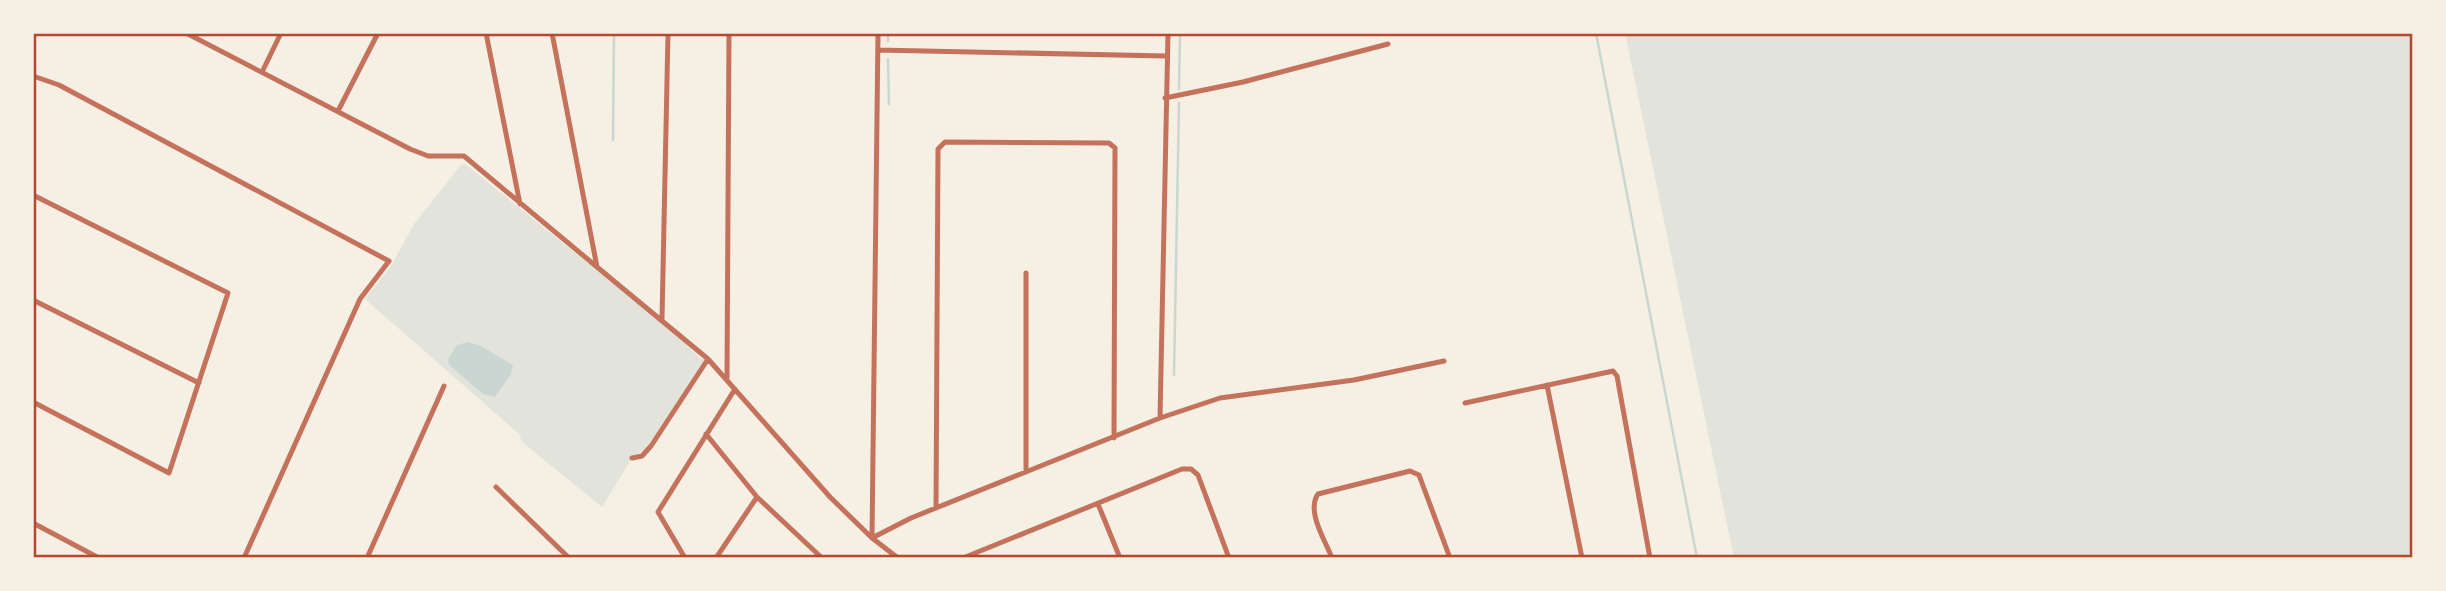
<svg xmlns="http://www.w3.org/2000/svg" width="2446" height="591" viewBox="0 0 2446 591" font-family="'IBM Plex Sans',sans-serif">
  <rect width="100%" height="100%" fill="#f6efe4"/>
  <path fill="#e2e4dc" d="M1625,33H2413V558H1734Z
    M465,164L673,332L701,359H708L645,449L632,458L602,507L522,442L519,434L365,299L391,266L414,224L461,165Z"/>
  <path fill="#c9d6d2" d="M468,342L481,346L513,365L511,374L495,397L483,394L449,365L448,359L457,345Z"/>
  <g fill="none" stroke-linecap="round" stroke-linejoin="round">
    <path stroke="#c9d6d2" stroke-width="2.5" d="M888,33V41
      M1596,33L1697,558
      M888,59L889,104
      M1179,89L1180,33
      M613,140L614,33
      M1174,375L1179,103"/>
    <path stroke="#c5725c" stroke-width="5" d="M186,33L410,149L428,156H464L597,267
      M486,33L520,204
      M552,33L597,267L708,359L830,497L872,538L898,558
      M878,33L872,538L911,518L1160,418L1220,398L1354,380L1444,361
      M33,35L34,33
      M878,50L1166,56
      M262,72L281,33
      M33,76L59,85L389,261L360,299L244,558
      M1165,98L1243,82L1388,44
      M338,111L378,33
      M33,195L228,293L169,473L33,402
      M33,300L199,383
      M662,319L668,33
      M727,378L729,33
      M1547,385L1582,558
      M1465,403L1613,371L1617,376L1650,558
      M1160,418L1168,33
      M706,434L757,497L822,558
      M632,458L642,456L651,446L708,359
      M1026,472V273
      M496,487L569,558
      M1098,504L1120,558
      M936,508L938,149L945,142L1109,143L1115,148L1114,438
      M33,523L99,558
      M367,558L444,386
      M685,558L658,512L735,389
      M716,558L757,497
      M963,558L1182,469H1191L1198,475L1229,558
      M1332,558C1325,540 1306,511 1318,494L1410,471L1419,475L1450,558"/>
  </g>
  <rect width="2446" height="591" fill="none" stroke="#f6efe4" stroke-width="70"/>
  <rect x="35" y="35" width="2376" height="521" fill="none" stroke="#b5482f" stroke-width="2.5"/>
</svg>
